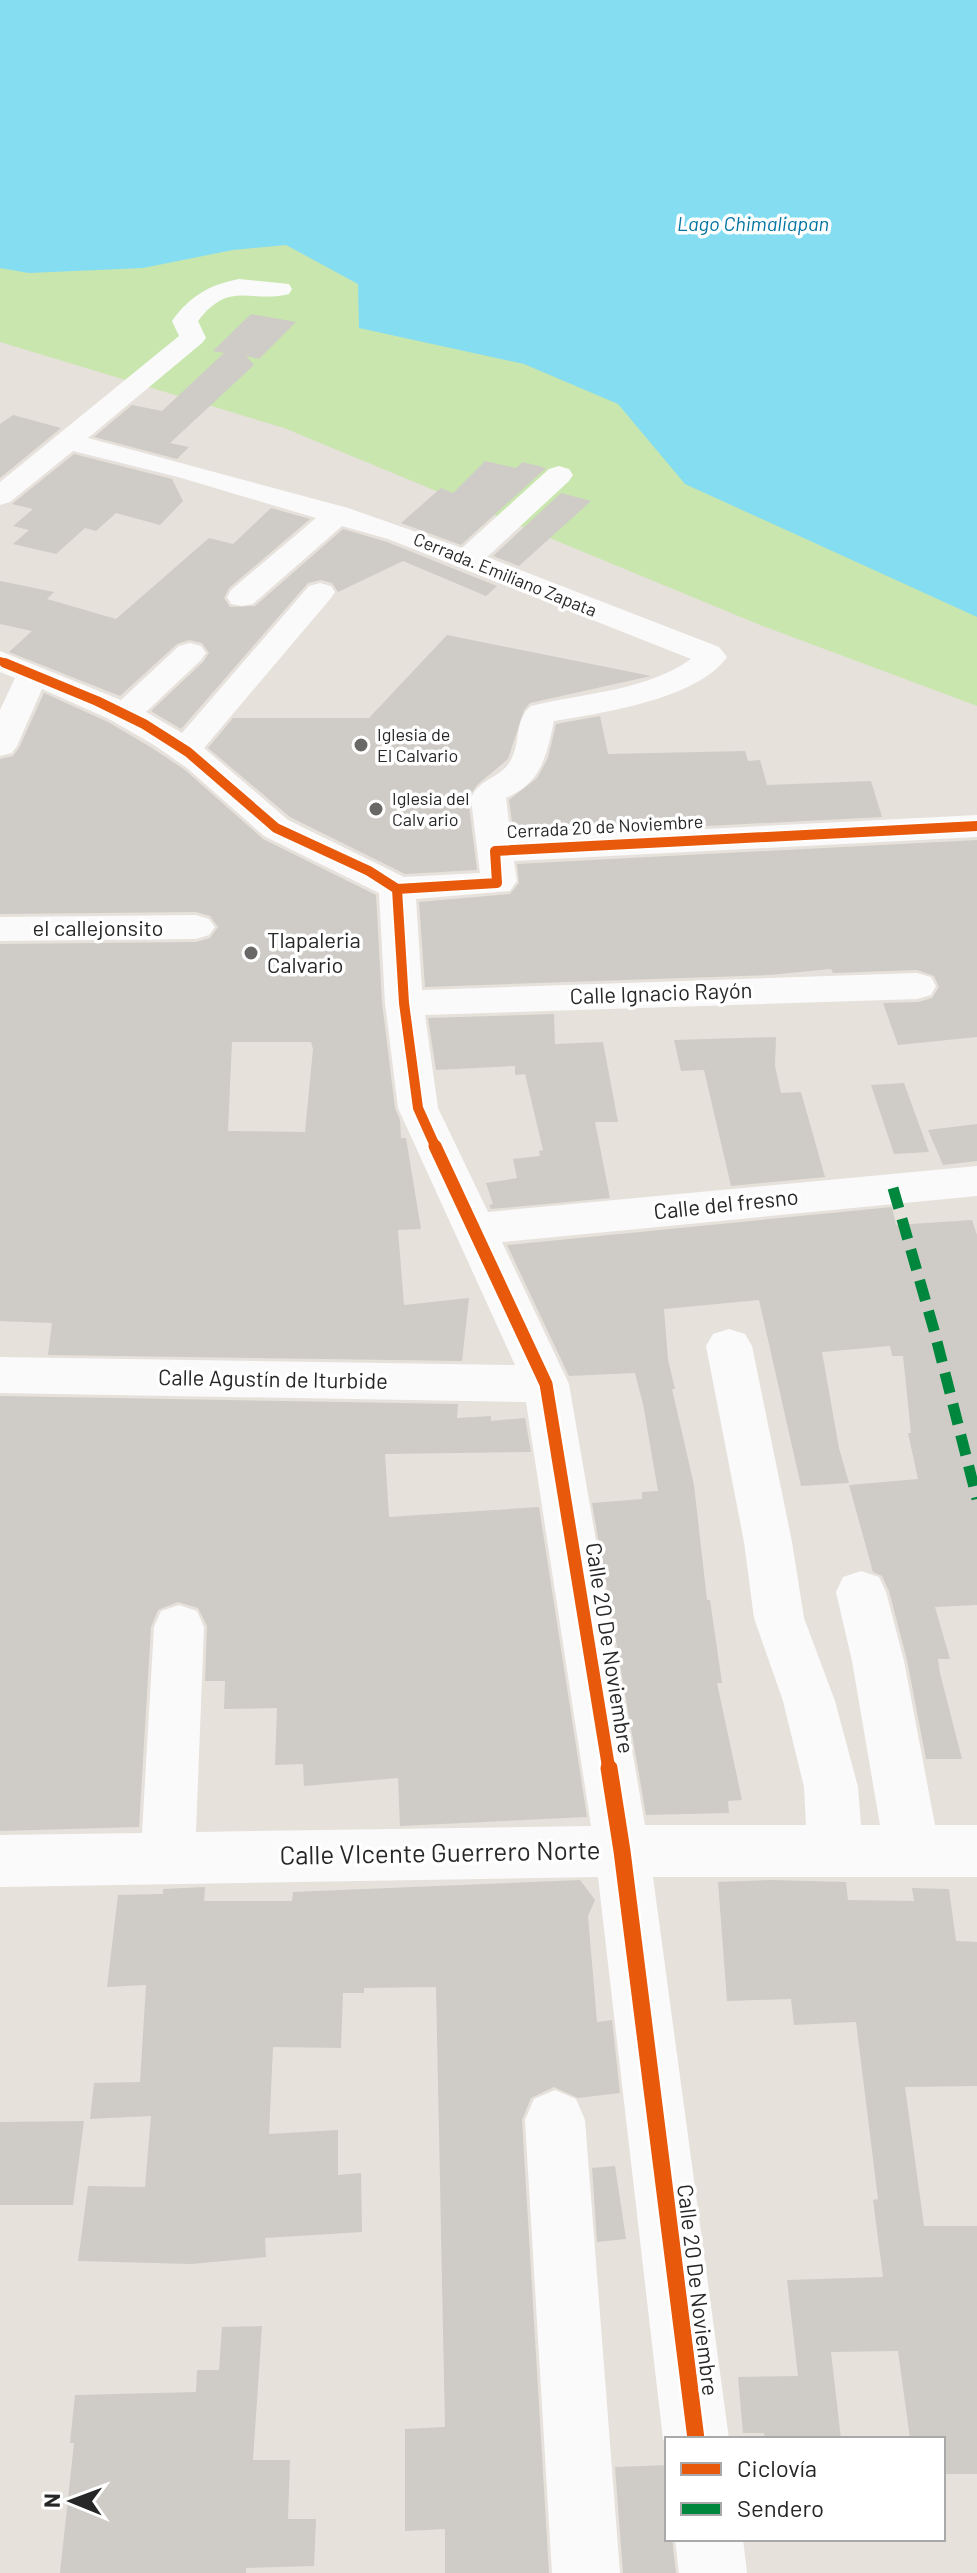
<svg xmlns="http://www.w3.org/2000/svg" width="977" height="2573" viewBox="0 0 977 2573" font-family="Barlow,sans-serif">
  <rect width="100%" height="100%" fill="#e7e1db"/>
  <path fill="#c9e6af" d="M0,0H977V706L760,625L284,428L0,342Z"/>
  <path fill="#85ddf2" d="M0,0H977V617L685,484L618,404L524,364L359,328L358,284L286,245L233,250L143,268L29,273L0,268Z"/>
  <path fill="#cfcbc6" fill-rule="evenodd" d="M251,314L296,322L259,359L246,356L254,365L170,443L189,447L177,459L94,437L132,405L162,411L224,353L213,351Z
    M13,415L61,428L0,478V424Z
    M74,454L172,479L183,501L160,525L116,513L96,531L85,528L56,554L13,544L29,530L13,526L33,509L12,504Z
    M485,461L516,468L523,462L546,468L461,545L401,523L441,488L453,493Z
    M561,493L591,501L519,566L493,556Z
    M271,508L310,519L229,588L224,598L230,607L255,606L343,529L387,542L497,586L486,596L403,561L338,592L332,583L321,580L308,583L181,729L151,711L203,662L209,653L202,643L189,640L177,644L120,696L9,652L32,631L0,624V581L54,592L47,599L116,619L209,538L233,544Z
    M447,635L651,676L530,703L524,710L508,759L477,785L468,798L477,870L405,874L290,817L208,748L233,718H369Z
    M44,693L108,722L152,748L185,770L263,839L376,895L382,1003L395,1108L400,1120L401,1138H406L421,1229L398,1230L404,1305L469,1298L462,1361L48,1355L52,1323L0,1321V944L196,942L210,938L218,927L210,916L196,912L0,914V759L13,756L19,748ZM232,1042H311L313,1049L305,1132L228,1131Z
    M600,716L608,754L745,751L748,761L760,760L767,785L871,781L882,817L514,836L509,800L537,778L548,758L556,724Z
    M977,840V1037L898,1045L883,1003L918,1002L932,998L939,987L934,976L917,970L833,973L831,969L769,975L425,987L419,902L510,894L519,883L517,864Z
    M554,1014L555,1044L603,1042L618,1122H595L610,1198L491,1209L489,1205L493,1204L486,1183L517,1178L513,1159L540,1156L539,1151L543,1150L525,1074L515,1075V1066L436,1070L428,1018Z
    M776,1037L775,1066L781,1093L801,1092L825,1177L731,1186L704,1070L681,1071L674,1040Z
    M904,1083L929,1152L894,1154L871,1085Z
    M977,1124V1161L943,1165L928,1130Z
    M892,1207L896,1225L972,1220L977,1235V1605L935,1607L950,1659H938L940,1673L962,1759H926L907,1660L889,1591L882,1576L873,1572L849,1485L918,1479L908,1433H911L903,1356H892L890,1346L822,1352L839,1448L849,1483L801,1486L759,1300L664,1309L668,1360L675,1389H672L694,1485L707,1600H710L722,1683H717L742,1800L728,1801L729,1813L646,1815L592,1503L642,1499V1492L658,1491L643,1404L635,1373L569,1376L507,1245Z
    M0,1396L458,1404L457,1418L491,1416V1421L525,1418L531,1452L385,1454L389,1517L539,1507L587,1817L400,1826L398,1778L304,1786L303,1764L275,1765L277,1708L224,1709L225,1681H205L207,1626L198,1608L178,1602L158,1610L151,1627L139,1827L0,1831Z
    M580,1880L595,1900L588,1916L597,2022L612,2020L620,2093L578,2098L554,2087L531,2098L522,2120L549,2573H445V2529L405,2531V2429L445,2427L436,1987L364,1988V1993H343L341,2048L273,2047L269,2134L338,2130V2175L361,2173L362,2232L265,2238L266,2257L192,2264L78,2261L88,2186L145,2187L151,2116L90,2119L94,2083L140,2082L146,1985L107,1987L118,1895L163,1894V1889L205,1887L204,1901H292L293,1892Z
    M772,1880L846,1882L848,1900L914,1901L912,1888L949,1889L956,1941L977,1942V2086L905,2087L924,2226H977V2474H943V2439H910L898,2351L831,2352L841,2439H765L764,2433H743L738,2377L798,2376L787,2280L883,2277L873,2200L878,2199L856,2022L794,2025L791,1999L727,2001L718,1882Z
    M84,2121L73,2205H0V2122Z
    M615,2166L626,2239L597,2242L592,2168Z
    M262,2326L253,2460H290L288,2519H316L314,2566L246,2568V2573H60L74,2443H70L75,2395L196,2392L197,2370H219L222,2327Z
    M667,2465V2539H672L676,2573H623L615,2467Z"/>
  <g fill="none" stroke-linecap="round" stroke-linejoin="round">
    <path fill="#fbfafa" fill-rule="evenodd" d="M239,279L289,284L292,289L289,294C251,304 230,279 198,321L206,338L202,343L88,438L348,508L462,548L549,469L559,466L569,469L573,475L569,481L487,557L719,647L727,657C698,699 602,713 554,721C546,757 542,782 506,798L511,839L977,815V837L514,861L517,881L510,891L416,899L422,990L917,973L931,977L936,986L931,995L917,999L425,1015L438,1108L488,1212L977,1166V1196L502,1242L569,1384L645,1825H806L804,1787L783,1701L754,1618L744,1542L706,1346L713,1334L729,1329L745,1334L752,1346L792,1542L804,1618L835,1701L858,1787L861,1825H880L852,1661L836,1592L843,1577L861,1571L879,1577L886,1592L904,1661L935,1825H977V1877H653L729,2439H667V2449L663,2439L598,1877L0,1887V1835L142,1833L154,1627L161,1611L179,1605L197,1611L204,1627L196,1832L591,1826L526,1402L0,1393V1357L515,1365L398,1108L385,1003L379,893L264,836L187,768L154,745L109,719L42,689L17,746L12,753L0,756V710L15,678L0,672V651L121,700L179,646L190,643L201,646L206,653L201,660L146,712L182,733L309,586L320,583L331,586L335,592L331,598L204,748L288,820L404,877L480,873L471,799C477,779 502,778 511,760C521,742 514,720 531,706C584,693 646,691 691,659L388,539L342,526L253,604L242,606L231,604L227,597L231,590L316,518L178,477L73,451L10,502L0,505V482L179,336L172,321C190,296 209,285 239,279Z
      M196,915L209,919L215,927L209,935L196,939L0,941V917Z
      M555,2090L576,2099L585,2120L620,2573H552L525,2120L534,2099Z
      M675,2539H743L747,2573H679Z"/>
    <path stroke="#00873e" stroke-width="11" stroke-dasharray="21 11" stroke-linecap="butt" d="M893,1188L934,1330L977,1499"/>
    <defs>
      <path id="cycleway-far3" d="M0,661L10,665"/>
      <path id="cycleway-far2" d="M5,663L97,701L144,724L188,752L276,828L369,871L397,889L497,883L495,851L977,826
        M397,889L404,1003L418,1108L436,1148"/>
      <path id="cycleway-far1" d="M435,1146L546,1384L609,1770"/>
      <path id="cycleway" d="M609,1768L622,1851L696,2439"/>
    </defs>
    <use href="#cycleway-far3" stroke="#fff" stroke-width="11"/>
    <use href="#cycleway-far2" stroke="#fff" stroke-width="14"/>
    <use href="#cycleway-far1" stroke="#fff" stroke-width="18"/>
    <use href="#cycleway" stroke="#fff" stroke-width="22"/>
    <use href="#cycleway-far3" stroke="#e8590c" stroke-width="8"/>
    <use href="#cycleway-far2" stroke="#e8590c" stroke-width="10"/>
    <use href="#cycleway-far1" stroke="#e8590c" stroke-width="13"/>
    <use href="#cycleway" stroke="#e8590c" stroke-width="17"/>
  </g>
  <g fill="#6a6866" stroke="#fff" stroke-width="3">
    <circle cx="361" cy="745" r="8"/>
    <circle cx="376" cy="809" r="8"/>
    <circle cx="251" cy="953" r="8"/>
  </g>
  <g text-anchor="middle" stroke-width="7" stroke-linejoin="round" paint-order="stroke">
    <g font-size="18" fill="#272727" stroke="#fff">
      <text transform="translate(505 575) rotate(22)" y="6">Cerrada. Emiliano Zapata</text>
      <text transform="translate(605 827) rotate(-3)" y="6">Cerrada 20 de Noviembre</text>
    </g>
    <g font-size="18" fill="#272727" stroke="#fff" text-anchor="start">
      <text x="377" y="741">Iglesia de<tspan x="377" dy="21">El Calvario</tspan></text>
      <text x="392" y="805">Iglesia del<tspan x="392" dy="21">Calv ario</tspan></text>
    </g>
    <g font-size="20" font-style="italic" fill="#0074a2" stroke="#fff">
      <text x="753" y="231">Lago Chimaliapan</text>
    </g>
    <g font-size="22" fill="#272727" stroke="#fff">
      <text x="98" y="936">el callejonsito</text>
      <text transform="translate(661 993) rotate(-2)" y="8">Calle Ignacio Rayón</text>
      <text transform="translate(726 1204) rotate(-6)" y="8">Calle del fresno</text>
      <text transform="translate(273 1379) rotate(1)" y="8">Calle Agustín de Iturbide</text>
      <text transform="translate(610 1648) rotate(81)" y="8">Calle 20 De Noviembre</text>
      <text transform="translate(698 2290) rotate(83)" y="8">Calle 20 De Noviembre</text>
    </g>
    <g font-size="22" fill="#272727" stroke="#fff" text-anchor="start">
      <text x="267" y="948">Tlapaleria<tspan x="267" dy="25">Calvario</tspan></text>
    </g>
    <g font-size="26" fill="#272727" stroke="#fff">
      <text transform="translate(440 1853) rotate(-1)" y="9">Calle VIcente Guerrero Norte</text>
    </g>
  </g>
  <rect x="665" y="2437" width="280" height="104" fill="#ffffff" stroke="#a9a9a9" stroke-width="2"/>
  <rect x="681" y="2463" width="40" height="12" fill="#e8590c" stroke="#a9a9a9" stroke-width="2"/>
  <text x="737" y="2477" font-size="24" fill="#272727">Ciclovía</text>
  <rect x="681" y="2503" width="40" height="12" fill="#00873e" stroke="#a9a9a9" stroke-width="2"/>
  <text x="737" y="2517" font-size="24" fill="#272727">Sendero</text>
  <g transform="translate(72 2501) rotate(271)" stroke="#ffffff" stroke-width="6" paint-order="stroke">
  <path d="M0-6L14 30L0 20L-14 30Z" fill="#272727"/>
  <text y="-12" font-size="22" font-weight="bold" text-anchor="middle" fill="#272727">N</text>
  </g>
</svg>
